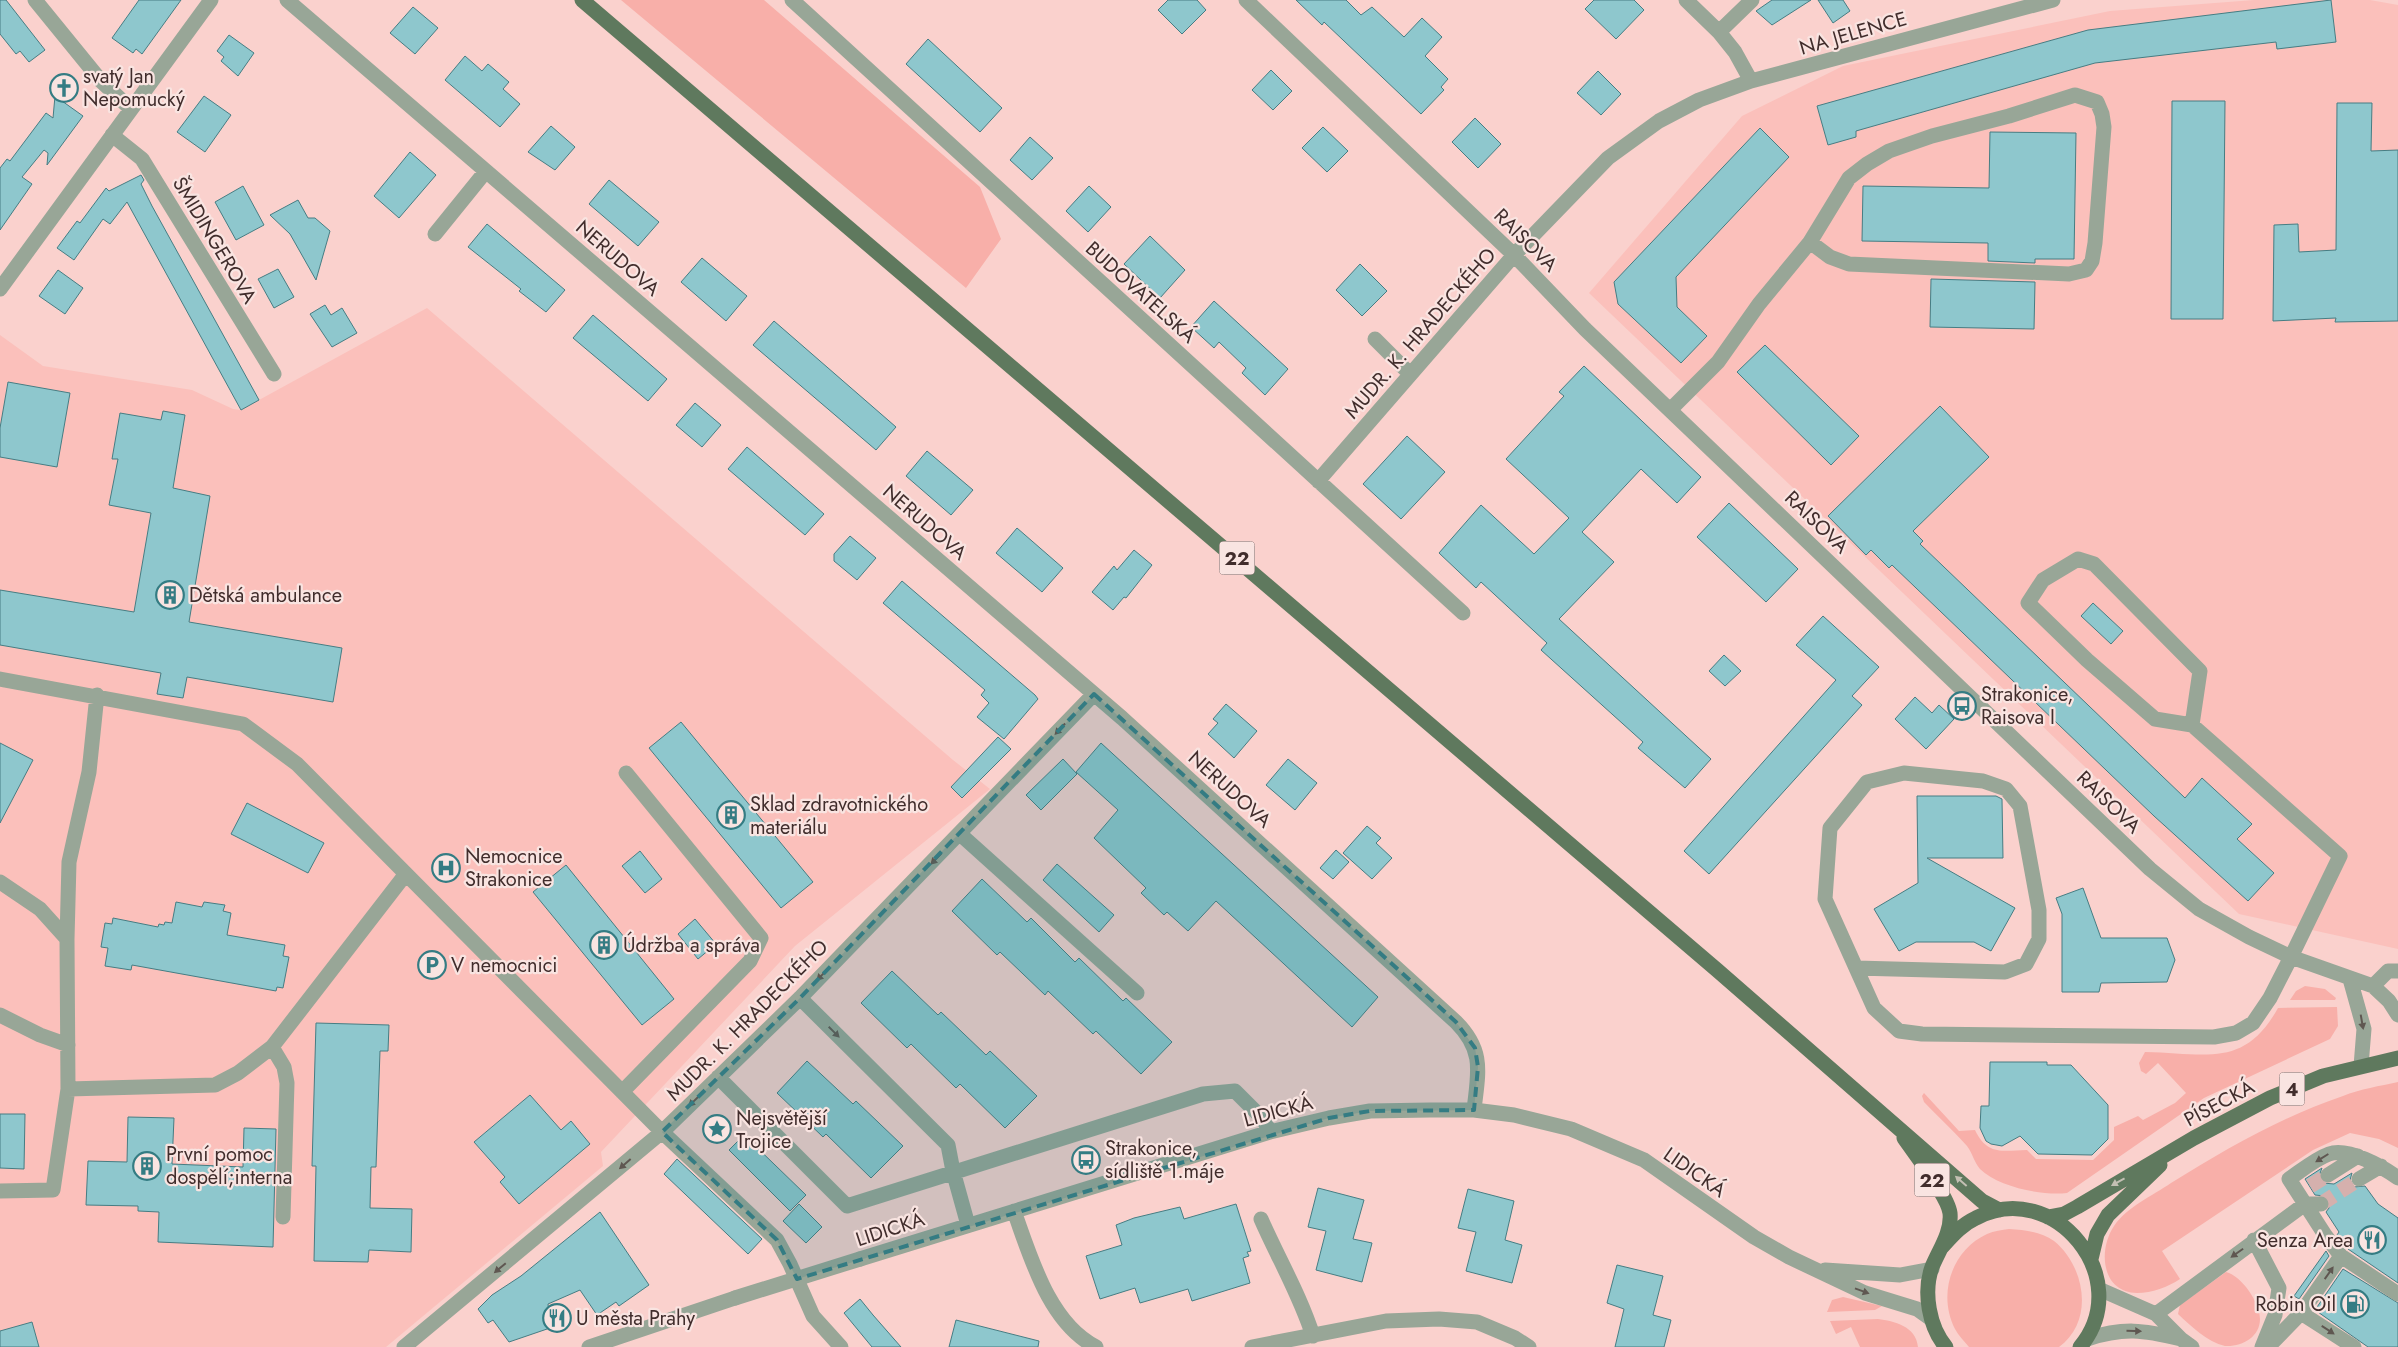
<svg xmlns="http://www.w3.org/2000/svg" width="2398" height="1347" viewBox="0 0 2398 1347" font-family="Jost,sans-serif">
  <rect width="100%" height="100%" fill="#fad1cd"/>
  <path fill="#fbc0bb" d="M2254,0H2370L2398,5V949L2239,914L1589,293L1742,116L1843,66L2110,11Z
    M427,308L953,760L990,789L795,946L601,1152L603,1166L386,1347H0V335L43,366L192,390L233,409L241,410Z"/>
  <path fill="#f8afa9" d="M621,0H764L980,187L1001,239L966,288Z
    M2305,986L2325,989L2336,998L2335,1000H2290L2296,991Z
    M2337,1007L2338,1026L2330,1039L2204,1098L2067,1193C2043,1196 1998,1187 1980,1169C1974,1162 1973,1154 1967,1146C1954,1131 1938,1117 1924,1102L1922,1096L1924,1093L1959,1131L1975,1130C1987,1155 2001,1151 2027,1150L2036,1159L2093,1160L2114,1140V1127L2138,1116L2143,1120L2175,1103L2186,1093L2158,1063L2146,1074L2141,1071L2139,1063L2145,1052C2206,1053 2244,1069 2278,1008Z
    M2398,1082V1148L2379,1139L2350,1133L2313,1150L2162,1251L2180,1279C2168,1287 2152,1293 2137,1293C2101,1292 2098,1250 2114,1226C2127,1207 2152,1196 2171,1183C2226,1149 2281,1117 2343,1096C2360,1089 2380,1086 2398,1082Z
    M2009,1229C2025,1230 2041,1232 2054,1241C2085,1266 2095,1321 2059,1347H1969C1964,1341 1958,1335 1955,1329C1937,1294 1952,1250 1987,1234C1994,1231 2002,1230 2009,1229Z
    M2226,1272C2242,1276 2260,1303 2260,1319C2260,1337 2242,1347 2225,1346C2207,1342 2191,1326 2178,1314L2180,1305Z
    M1843,1297L1882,1306L1875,1310L1827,1312L1832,1300Z
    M1878,1319C1894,1321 1916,1326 1918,1347H1860L1851,1327L1836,1334L1830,1321Z"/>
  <path fill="#8ec7cd" stroke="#467d83" d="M0,0H6L45,50L29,62L20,51L16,54L0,34Z
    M139,0H181L142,54L136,49L133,53L112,38Z
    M1168,0H1197L1206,10L1182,34L1158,10Z
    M1296,0H1346L1361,15L1372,7L1404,37L1422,18L1442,37L1425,56L1448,79L1441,87L1444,90L1421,114L1324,22L1322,25Z
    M1594,0H1634L1644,10L1616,39L1585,9Z
    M1772,0H1811L1772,25L1756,11Z
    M1818,0H1843L1850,11L1833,23Z
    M2331,0L2336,42L2277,49L2276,42L2095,63L1856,131V137L1828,145L1817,106L2088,30Z
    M413,7L438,28L415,54L390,33Z
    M229,35L254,53L238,76L221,61L224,57L217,51Z
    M928,39L1002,108L980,132L906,64Z
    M465,56L482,71L488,64L509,82L503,89L520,104L500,127L445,80Z
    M1271,70L1292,91L1273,110L1252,90Z
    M1598,71L1621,94L1601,115L1577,93Z
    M55,96L83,116L47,165L48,153L44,150L22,177L32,184L0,230V168L7,159L10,161L46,113L53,118Z
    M204,96L231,115L205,152L177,132Z
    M2172,101H2225L2223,319H2171Z
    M2337,103H2372L2371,151L2398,150V321L2335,322L2336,318L2273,321L2274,225L2298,224L2299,252L2336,250Z
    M1475,118L1501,144L1478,168L1452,142Z
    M551,126L575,147L555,170L528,152Z
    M1323,127L1348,151L1327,172L1302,148Z
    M1760,128L1789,157L1676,277L1677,307L1707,336L1681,363L1618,304L1614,282Z
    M1990,132L2076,133L2074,259H2035V263L1988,261V243L1862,241L1863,186L1989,188Z
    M1030,137L1053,158L1032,180L1010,160Z
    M410,152L436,175L399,218L374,196Z
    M141,175L144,180L141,184L152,206L259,400L241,410L127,202L110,224L103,219L74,260L57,248L77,221L80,223L106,188L109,191Z
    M609,180L659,222L638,246L589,204Z
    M243,186L264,225L236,240L215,202Z
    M1089,186L1111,207L1088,232L1066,211Z
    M298,200L308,218H315L330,231L316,280L290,234L270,215Z
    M487,224L565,290L546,312L519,291L521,289L468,247Z
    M1150,236L1185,270L1160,298L1124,264Z
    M702,258L747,296L726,321L681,282Z
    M1360,264L1387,291L1362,316L1336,290Z
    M278,269L294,297L274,308L258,279Z
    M58,270L83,288L65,314L39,296Z
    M1931,279L2035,282L2034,329L1930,327Z
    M1214,301L1288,369L1265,395L1242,373L1246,368L1219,342L1214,348L1191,327Z
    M325,305L331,315L342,308L357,333L332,347L310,314Z
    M593,315L667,379L648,401L573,338Z
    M774,321L896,427L876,450L753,345Z
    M1765,345L1859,436L1831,465L1737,372Z
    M1584,366L1701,477L1677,503L1641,469L1582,532L1614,562L1559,619L1711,759L1685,788L1638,748L1643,742L1541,650L1547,643L1481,582L1476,588L1439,553L1481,505L1534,554L1569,518L1506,459L1564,396L1559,392Z
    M8,382L70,393L57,467L0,457V428Z
    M695,403L721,425L702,447L676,425Z
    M1940,406L1989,457L1913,531L1923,541L1920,544L2185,798L2202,778L2252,824L2237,839L2274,873L2248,901L2154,816L1892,565L1889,568L1871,550L1866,555L1828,516Z
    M163,411L185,415L173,488L210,496L189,622L342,648L333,702L187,677L183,698L157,694L161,673L0,645V590L134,612L151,513L109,505L118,459H112L120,413L161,420Z
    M1407,436L1445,472L1401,519L1363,484Z
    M747,447L824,514L805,535L728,469Z
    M927,451L973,490L951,515L906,476Z
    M1729,503L1798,569L1766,602L1697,537Z
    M1017,528L1063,568L1042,592L996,553Z
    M850,536L876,558L857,580L834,561V554Z
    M1134,550L1152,565L1126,598L1124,597L1113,610L1092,592L1114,566L1117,570Z
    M902,581L1035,695L1038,699L1004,739L977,717L989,703L981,695L985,690L883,603Z
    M2093,603L2123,631L2111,644L2081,616Z
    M1823,616L1879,667L1852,696L1862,705L1709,874L1684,851L1836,680L1796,645Z
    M1724,655L1741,671L1725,686L1709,671Z
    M1915,697L1932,713L1939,705L1954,719L1926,749L1895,719Z
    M1226,704L1257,731L1234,758L1208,734L1218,723L1213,719Z
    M681,722L813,882L781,908L649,748Z
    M998,737L1011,749L962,798L951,787Z
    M0,743L33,760L0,823Z
    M1101,743L1378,997L1352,1027L1216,901L1188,931L1167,912L1164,915L1141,893L1146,888L1094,838L1118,810L1076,772Z
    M1063,759L1077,774L1041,810L1026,795Z
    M1288,759L1317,783L1295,810L1266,785Z
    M1917,796H1996L2002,799L2003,858H1927L2015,908L1991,951L1974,942H1916L1899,951L1874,909L1918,883Z
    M247,803L324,843L308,873L231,834Z
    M1367,826L1381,838L1376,843L1392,858L1372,879L1343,853Z
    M1336,850L1349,862L1333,879L1320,868Z
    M640,851L662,879L645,893L622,866Z
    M1057,864L1114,915L1099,932L1043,880Z
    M566,865L674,999L642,1025L533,892Z
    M982,879L1027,922L1031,918L1075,962L1079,958L1123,1001L1126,998L1172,1042L1141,1074L1096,1031L1093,1034L1048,991L1045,995L1000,952L997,955L952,911Z
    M2083,888L2101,938H2167L2175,960L2167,982L2101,983L2099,992H2062V914L2056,898Z
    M176,902L202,907L204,902L225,905L223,911L231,913L227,935L285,945L283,956L289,957L283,988L277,987L276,991L132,965L131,970L105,966L108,948L101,947L105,923L112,924L113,918L158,927L159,924L164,925L165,922L172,923Z
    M695,919L716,944L698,959L678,934Z
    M892,971L938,1015L941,1012L986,1055L990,1051L1037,1096L1005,1128L960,1084L956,1088L911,1044L907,1048L861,1003Z
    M316,1023L389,1025L388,1051H380L376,1167H371L370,1208L412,1209L411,1252L369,1250L368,1262L314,1261L316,1166H312Z
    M807,1061L853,1104L856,1101L903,1146L871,1178L826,1134L823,1137L777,1093Z
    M1990,1062H2047V1065H2071L2108,1105V1139L2092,1155L2038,1154L2020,1136L2002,1146L1991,1144L1986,1141L1980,1128L1981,1106H1989Z
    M530,1095L561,1130L571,1121L590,1144L519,1204L500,1182L505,1177L474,1142Z
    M0,1114H25L24,1169L0,1168Z
    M128,1117L174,1118L172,1164L243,1167L244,1128L276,1129L273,1247L158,1242L159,1212L138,1211V1206L86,1205L88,1161L127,1162Z
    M744,1135L806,1195L790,1211L729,1150Z
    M677,1159L762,1239L748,1254L664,1174Z
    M2322,1168L2319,1176L2323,1183L2334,1184L2352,1173L2350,1180L2354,1187L2365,1186L2378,1204L2398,1218V1283L2348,1249L2337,1235L2339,1232L2326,1212L2329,1208V1200L2325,1196L2315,1195L2305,1179Z
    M1318,1188L1364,1200L1353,1239L1372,1243L1362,1282L1316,1270L1326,1231L1308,1227Z
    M1468,1189L1514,1201L1505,1240L1522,1245L1512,1283L1466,1271L1476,1232L1458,1228Z
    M799,1204L822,1227L806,1243L783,1221Z
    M1236,1204L1251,1251L1247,1252L1249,1256L1243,1258L1250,1283L1192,1301L1188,1289L1140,1303L1135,1288L1100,1299L1086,1256L1122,1245L1116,1225L1134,1218L1180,1207L1184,1219Z
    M600,1212L649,1285L619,1306L616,1302L597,1315L580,1290L548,1304L550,1328L509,1342L493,1320L488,1323L478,1309L492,1295L521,1276Z
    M2326,1251L2329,1256L2299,1299L2294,1296Z
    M1617,1265L1663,1276L1653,1315L1671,1320L1664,1347H1615L1624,1309L1607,1303Z
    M2343,1269L2398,1303V1347H2368L2315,1310Z
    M860,1299L873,1315L901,1347H872L844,1313Z
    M956,1320L1039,1341L1038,1347H949Z
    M32,1322L39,1347H0V1331Z"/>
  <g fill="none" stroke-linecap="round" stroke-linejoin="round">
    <path stroke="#d5b0ad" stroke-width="15" stroke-dasharray="15 8" stroke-linecap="butt" d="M2310,1186L2328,1175
      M2321,1204L2359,1179"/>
    <path stroke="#98a697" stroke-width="15" d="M35,0L101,81L131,109
      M287,0L1122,718L1456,1022C1485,1051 1478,1073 1474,1110
      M792,0L1463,613
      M1246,0L1514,255L1585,329L2150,869L2199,909L2249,937L2291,957L2373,986L2389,1001L2398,1015
      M1686,0L1719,32L1735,52L1751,81
      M1719,32L1752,0
      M112,135L142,159L274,374
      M435,234L486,171
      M0,289L211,0
      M1375,339L1410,374
      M1670,410L1718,362L1759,304L1810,242L1849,178L1867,164L1889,151L1932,136L2009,116L2075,95L2097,102L2102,114L2104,127L2095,243L2092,261L2086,270L2069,274L1849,264L1830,257L1810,242
      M1318,481L1514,255L1608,158L1659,121L1699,100L1751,81L2053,0
      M0,679L243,724L297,764L662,1132L777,1240L790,1264L813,1316L841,1347
      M960,834L1137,993
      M0,882L40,909L67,939
      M1856,968L2005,972L2026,964L2039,939V910L2020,806L2006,789L1983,781L1904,773L1867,782L1830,828L1825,899L1874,1008L1899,1031L1922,1034L2214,1037L2236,1033L2253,1023L2270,998L2291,957L2340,856L2192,725L2155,719L2087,660L2028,603L2043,580L2078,559L2094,564L2200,671L2192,725
      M2350,979L2364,1029L2361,1066
      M2373,986L2388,971H2398
      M800,998L948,1145L953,1171L968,1225
      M0,1015L40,1035L68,1045
      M272,1047L284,1067L287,1083L283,1217
      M718,1077L847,1206L1203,1094L1235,1091L1263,1119L1270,1132
      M68,1089L215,1085L238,1073L272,1047L405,875
      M622,1092L750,961L761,938L626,773
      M2328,1175L2358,1156
      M2359,1179L2381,1166
      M0,1191L53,1190L68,1089L67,939L69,862L89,772L97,695
      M1014,1211C1031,1258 1049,1323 1096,1347
      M1261,1219C1278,1258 1300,1295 1313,1336
      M2254,1240L2279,1288L2275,1315L2262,1347
      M2341,1256L2398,1294
      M860,1259L1270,1132L1329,1118L1370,1111L1430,1110H1474L1514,1115L1571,1129L1644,1160L1754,1237L1789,1257L1865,1293L1917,1309L1931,1319
      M1825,1270L1900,1275L1932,1269
      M2099,1289L2156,1314L2305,1204H2321
      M2301,1313L2354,1347
      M2156,1314L2181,1339L2192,1347
      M2087,1339C2124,1327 2143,1330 2181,1339
      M404,1347L662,1132L800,998L1094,694
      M589,1347L735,1298
      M1252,1347L1386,1321L1439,1319L1477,1322L1515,1338L1529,1347
      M2268,1347L2301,1313L2341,1256L2325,1235L2289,1179C2301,1171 2315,1159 2329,1154C2348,1147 2383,1167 2398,1178"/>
    <path stroke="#5f795e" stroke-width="15" d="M582,0L1717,970L1982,1201L1999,1210
      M1904,1138C1915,1154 1948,1196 1950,1213C1952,1232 1939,1250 1932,1267C1923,1292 1929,1327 1946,1347
      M2048,1217L2064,1214L2077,1207L2194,1138L2270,1098L2323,1076L2398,1058
      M1941,1248C1952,1236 1961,1225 1976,1218C2054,1177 2137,1279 2080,1347
      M2091,1259L2097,1234L2108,1215L2160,1165"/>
    <path stroke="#98a697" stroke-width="15" d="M735,1298L860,1259"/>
  </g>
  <defs><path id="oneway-solid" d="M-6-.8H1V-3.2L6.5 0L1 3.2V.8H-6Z" transform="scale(1.25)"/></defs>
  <g fill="#5f5751">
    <use href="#oneway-solid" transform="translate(1060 729) rotate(133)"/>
    <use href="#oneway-solid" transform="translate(936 859) rotate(134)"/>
    <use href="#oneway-solid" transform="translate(822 975) rotate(134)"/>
    <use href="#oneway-solid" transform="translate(2362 1022) rotate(80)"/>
    <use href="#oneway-solid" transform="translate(834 1032) rotate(45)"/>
    <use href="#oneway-solid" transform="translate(694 1101) rotate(136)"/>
    <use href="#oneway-solid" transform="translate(2322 1158) rotate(148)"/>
    <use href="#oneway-solid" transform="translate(625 1164) rotate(139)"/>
    <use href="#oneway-solid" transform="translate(2237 1253) rotate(145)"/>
    <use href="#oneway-solid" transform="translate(500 1268) rotate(140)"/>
    <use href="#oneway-solid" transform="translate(2329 1273) rotate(-55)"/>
    <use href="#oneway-solid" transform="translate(1862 1291) rotate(20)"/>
    <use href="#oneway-solid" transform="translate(2328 1330) rotate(33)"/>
    <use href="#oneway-solid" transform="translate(2134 1331) rotate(1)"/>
  </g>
  <g fill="#c3bfb3">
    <use href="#oneway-solid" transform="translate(1961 1181) rotate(-139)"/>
    <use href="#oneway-solid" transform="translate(2118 1182) rotate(151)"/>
  </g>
  <path fill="#347c83" fill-opacity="0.2" stroke="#347c83" stroke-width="4" stroke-dasharray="10 6" stroke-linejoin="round" d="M1094,694L1456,1022L1475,1048L1478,1067L1474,1110L1370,1111L1329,1118L797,1279L777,1240L662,1132L800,998Z"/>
  <defs>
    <symbol id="church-ring" viewBox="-11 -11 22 22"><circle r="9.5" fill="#f9e4e1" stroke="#347c83" stroke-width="1.5"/><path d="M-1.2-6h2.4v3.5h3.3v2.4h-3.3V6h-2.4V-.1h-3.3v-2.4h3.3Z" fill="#347c83"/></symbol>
    <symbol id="building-ring" viewBox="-11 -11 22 22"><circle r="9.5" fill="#f9e4e1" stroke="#347c83" stroke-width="1.5"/><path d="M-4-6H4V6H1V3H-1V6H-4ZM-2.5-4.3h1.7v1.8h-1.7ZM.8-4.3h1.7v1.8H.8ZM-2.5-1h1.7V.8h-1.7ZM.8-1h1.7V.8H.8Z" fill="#347c83"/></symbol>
    <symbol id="bus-ring" viewBox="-11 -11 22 22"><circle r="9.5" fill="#f9e4e1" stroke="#347c83" stroke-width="1.5"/><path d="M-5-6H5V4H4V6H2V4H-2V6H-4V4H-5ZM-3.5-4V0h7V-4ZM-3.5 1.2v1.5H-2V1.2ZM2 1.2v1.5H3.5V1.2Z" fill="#347c83"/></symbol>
    <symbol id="hospital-ring" viewBox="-11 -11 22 22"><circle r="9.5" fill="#f9e4e1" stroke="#347c83" stroke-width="1.5"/><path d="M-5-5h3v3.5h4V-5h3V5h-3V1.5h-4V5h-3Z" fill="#347c83"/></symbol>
    <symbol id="parking-ring" viewBox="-11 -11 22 22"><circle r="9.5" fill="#f9e4e1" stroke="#347c83" stroke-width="1.5"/><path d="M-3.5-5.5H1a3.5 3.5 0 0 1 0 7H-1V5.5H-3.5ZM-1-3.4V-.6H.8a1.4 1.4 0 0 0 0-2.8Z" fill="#347c83"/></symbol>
    <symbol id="sight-ring" viewBox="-11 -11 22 22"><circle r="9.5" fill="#f9e4e1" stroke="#347c83" stroke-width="1.5"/><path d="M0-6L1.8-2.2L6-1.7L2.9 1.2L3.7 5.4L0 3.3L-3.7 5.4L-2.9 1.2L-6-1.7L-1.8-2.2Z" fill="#347c83"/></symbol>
    <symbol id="restaurant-ring" viewBox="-11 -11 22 22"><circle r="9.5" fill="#f9e4e1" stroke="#347c83" stroke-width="1.5"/><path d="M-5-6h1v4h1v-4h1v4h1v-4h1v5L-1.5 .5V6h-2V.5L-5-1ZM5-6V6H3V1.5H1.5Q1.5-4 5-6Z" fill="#347c83"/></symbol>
    <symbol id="fuel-ring" viewBox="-11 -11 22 22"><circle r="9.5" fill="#f9e4e1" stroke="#347c83" stroke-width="1.5"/><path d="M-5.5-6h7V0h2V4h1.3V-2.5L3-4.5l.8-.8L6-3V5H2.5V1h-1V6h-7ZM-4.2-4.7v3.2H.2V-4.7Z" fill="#347c83"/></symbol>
  </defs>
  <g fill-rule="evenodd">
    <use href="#church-ring" x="48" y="72" width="32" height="32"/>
    <use href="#building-ring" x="154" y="579" width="32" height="32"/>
    <use href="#bus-ring" x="1946" y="690" width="32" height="32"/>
    <use href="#building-ring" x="715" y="799" width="32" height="32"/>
    <use href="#hospital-ring" x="430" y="852" width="32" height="32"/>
    <use href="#building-ring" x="588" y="929" width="32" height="32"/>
    <use href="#parking-ring" x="416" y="949" width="32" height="32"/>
    <use href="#sight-ring" x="701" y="1113" width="32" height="32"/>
    <use href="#bus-ring" x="1070" y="1144" width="32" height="32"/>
    <use href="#building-ring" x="131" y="1150" width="32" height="32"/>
    <use href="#restaurant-ring" x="2356" y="1224" width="32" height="32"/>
    <use href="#fuel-ring" x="2339" y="1288" width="32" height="32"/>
    <use href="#restaurant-ring" x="541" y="1302" width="32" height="32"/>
  </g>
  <g text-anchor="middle" stroke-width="4.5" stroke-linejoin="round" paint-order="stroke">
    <g fill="#f9e4e1" stroke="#786462" stroke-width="1">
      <rect x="1219.5" y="541.5" width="35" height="33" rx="4"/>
      <rect x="2279.5" y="1072.5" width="25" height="33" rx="4"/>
      <rect x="1914.5" y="1163.5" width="35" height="33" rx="4"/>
    </g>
    <g font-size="19" font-weight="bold" fill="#412d2c">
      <text x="1237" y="565">22</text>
      <text x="2292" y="1096">4</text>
      <text x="1932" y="1187">22</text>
    </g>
    <g font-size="20" fill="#412d2c" stroke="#f9e4e1">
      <text transform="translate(1853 33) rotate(-16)" y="7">NA JELENCE</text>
      <text transform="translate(215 240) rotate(59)" y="7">ŠMIDINGEROVA</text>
      <text transform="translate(1526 240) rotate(45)" y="7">RAISOVA</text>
      <text transform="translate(618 258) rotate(41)" y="7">NERUDOVA</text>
      <text transform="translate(1141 292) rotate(42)" y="7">BUDOVATELSKÁ</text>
      <text transform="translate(1420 333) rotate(-49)" y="7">MUDR. K. HRADECKÉHO</text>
      <text transform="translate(925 522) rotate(41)" y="7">NERUDOVA</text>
      <text transform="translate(1817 522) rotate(44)" y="7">RAISOVA</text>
      <text transform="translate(1230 789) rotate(42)" y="7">NERUDOVA</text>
      <text transform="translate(2109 802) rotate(44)" y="7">RAISOVA</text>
      <text transform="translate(747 1020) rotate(-45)" y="7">MUDR. K. HRADECKÉHO</text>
      <text transform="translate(2219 1103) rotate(-28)" y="7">PÍSECKÁ</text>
      <text transform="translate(1278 1111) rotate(-15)" y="7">LIDICKÁ</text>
      <text transform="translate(1695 1172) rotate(35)" y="7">LIDICKÁ</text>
      <text transform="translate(890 1229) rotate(-18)" y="7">LIDICKÁ</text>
    </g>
    <g font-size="20" fill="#412d2c" stroke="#f9e4e1" text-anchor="start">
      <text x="83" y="83">svatý Jan<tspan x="83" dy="23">Nepomucký</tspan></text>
      <text x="189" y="602">Dětská ambulance</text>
      <text x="1981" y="701">Strakonice,<tspan x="1981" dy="23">Raisova I</tspan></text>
      <text x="750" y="811">Sklad zdravotnického<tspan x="750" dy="23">materiálu</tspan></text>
      <text x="465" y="863">Nemocnice<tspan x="465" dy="23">Strakonice</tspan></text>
      <text x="623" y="952">Údržba a správa</text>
      <text x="451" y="972">V nemocnici</text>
      <text x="736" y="1125">Nejsvětější<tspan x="736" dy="23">Trojice</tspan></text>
      <text x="1105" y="1155">Strakonice,<tspan x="1105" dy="23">sídliště 1.máje</tspan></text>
      <text x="166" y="1161">První pomoc<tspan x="166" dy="23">dospělí;interna</tspan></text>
      <text x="2353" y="1247" text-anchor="end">Senza Area</text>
      <text x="2336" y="1311" text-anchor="end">Robin Oil</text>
      <text x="576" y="1325">U města Prahy</text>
    </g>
  </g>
</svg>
